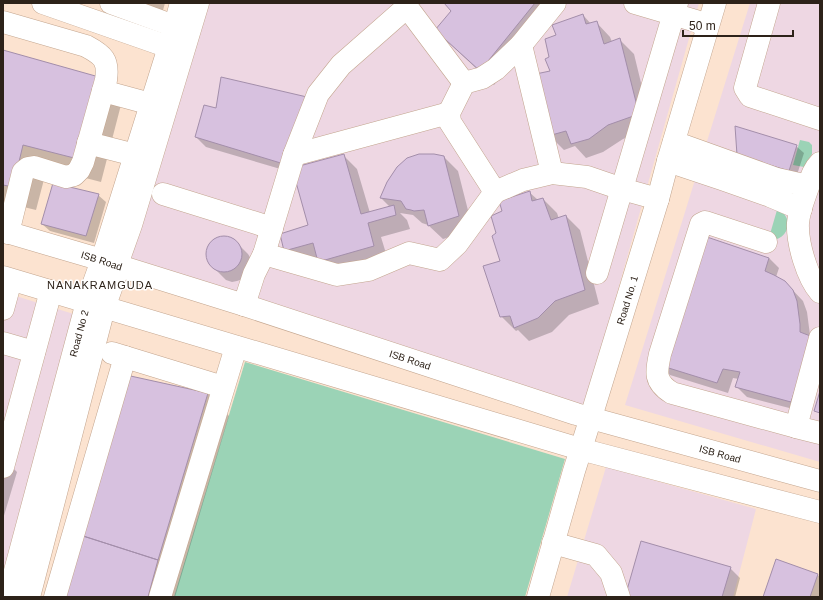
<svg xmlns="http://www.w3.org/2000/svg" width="823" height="600" viewBox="0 0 823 600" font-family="Arial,sans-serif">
  <rect width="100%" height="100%" fill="#fce3d0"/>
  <path fill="#eed7e3" d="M205,3H699L584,410L128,269L197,28Z
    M750,3H820V462L625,405Z
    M3,292L80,316L3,575Z
    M606,467L756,509L733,597H567Z"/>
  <path fill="#9bd3b6" d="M800,140L809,142L812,145V154L804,167L793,165Z
    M777,210H782C783,213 786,216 787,219C791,232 780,241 768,241Z
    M245,362L565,459L525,597H174Z"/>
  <path fill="#0003" d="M121,3H165L162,14Z
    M446,3H549L555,10L494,85L450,44L436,30L452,11Z
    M583,15L591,24L596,22L610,37L612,42L620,40L634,54L652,128L623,139L603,152L586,158L575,146L564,150L549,135L550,57L557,35Z
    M3,51L122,101L101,182L47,168L36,210L3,202Z
    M205,106L296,168L343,155L357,169L370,213L390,207L381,198L444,157L458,171L473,230L443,239L428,225L422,223L413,215L400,213L407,220L410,229L381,237L388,260L334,275L285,250L309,226L294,173L206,147L196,137Z
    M796,146L804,153L796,178L745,162Z
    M529,192L538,200L543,199L557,213L559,219L566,216L580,230L599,304L569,315L552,332L529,341L518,330L516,331L501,316V262L497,234L504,212Z
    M98,195L106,202L94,243L50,231L42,224Z
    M222,237H228L233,239L248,254L251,259L243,279L237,281L232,282L226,280L212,266L208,261L207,256V250L209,245L212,241L217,238Z
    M769,258L779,268L776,277L784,281L803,301L807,312L810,335L801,411L747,397L737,387L739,379L733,378L728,393L670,375L660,365Z
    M126,376L208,394L229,416L175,597H64Z
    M3,458L17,472L3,519Z
    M777,560L818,575L820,577V597H764Z
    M730,568L740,578L735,597H626Z"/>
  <path fill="#d7c1df" stroke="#a38eaa" d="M444,3H535L480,71L435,30L451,11Z
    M583,14L586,24L597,21L604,44L620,38L639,114L608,125L589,139L571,144L566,131L548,136L531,75L550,71L545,59L549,57L545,39L556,35L552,25Z
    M3,50L99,77L78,159L23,145L13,187L3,185Z
    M221,77L307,97L284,164L195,137L204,105L216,108Z
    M735,126L797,145L789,171L737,155Z
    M344,154L361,214L394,205L396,215L368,223L374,246L318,262L313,243L284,251L280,234L308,225L292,168Z
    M419,154H434L444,156L459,216L428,226L424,210L414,211L411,210L406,209L401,201L380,198L387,182L397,167L407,158Z
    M53,183L99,194L86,236L41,224Z
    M530,191L532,201L543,198L551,220L566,215L585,290L555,301L538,318L514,328L510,316L500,317L483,266L500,261L492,236L496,233L491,216L502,211L499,201Z
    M206 254a18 18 0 1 1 36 0a18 18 0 1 1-36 0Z
    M704,236L769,258L765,271L774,275L785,281L793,290L797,301L800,324V332L813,337L791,402L735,387L740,372L723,369L717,383L659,365Z
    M126,375L208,393L158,560L80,535Z
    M820,391V413L814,411Z
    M80,535L158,560L148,597H62Z
    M641,541L731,567L722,597H625Z
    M776,559L818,574L810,597H763Z"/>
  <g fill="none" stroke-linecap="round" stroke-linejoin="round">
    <defs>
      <g id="minor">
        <path d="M43,3L169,47"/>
        <path d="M111,3L174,26"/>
        <path d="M555,3L521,45L496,69L482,78L464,83L449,113L450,122L495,192L523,180L552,173L587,177L622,189L658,199"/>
        <path d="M635,3L696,21L707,27"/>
        <path d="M769,3L745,88L750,96L820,119"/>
        <path d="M3,22L86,46C103,55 109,60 106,80L83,162L79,170L74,175L66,177L34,167L28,168L23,172L8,233"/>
        <path d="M521,45L552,173"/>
        <path d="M103,91L151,104"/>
        <path d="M674,142L777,179L808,186"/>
        <path d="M88,143L135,155"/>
        <path d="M294,155L449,113"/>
        <path d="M668,161L722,179L770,196L801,209"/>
        <path d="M820,163C813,170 811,178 808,187C804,199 799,210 798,223C797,243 807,277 820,292"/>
        <path d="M163,194L272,228"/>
        <path d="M766,242L705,222L701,224L660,354C656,372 654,382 672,393L796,427"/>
        <path d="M264,254L337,275L369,270L409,253L440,260L457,244L495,192"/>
        <path d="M597,273L677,3"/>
        <path d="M244,305L254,274L264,254L294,155L318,94L341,65L407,7L464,83"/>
        <path d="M3,309L11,280"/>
        <path d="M820,338L796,427L820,433"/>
        <path d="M3,343L34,352"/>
        <path d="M112,353L223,387"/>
        <path d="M3,467L51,291"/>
        <path d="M553,543L596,555L611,573L619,597"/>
        <path id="s1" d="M8,597L87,302L102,260L169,47L181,3"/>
        <path d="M29,597L104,308L119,266L120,256L131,225L198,3"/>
        <path d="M55,597L125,357"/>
        <path d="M160,597L236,347"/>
        <path id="s2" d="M538,597L574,471L591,417L658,199L668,161L715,3"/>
      </g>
      <g id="major">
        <path id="s3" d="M3,231L102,260L119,266L244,305L576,414L820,481"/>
        <path d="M3,277L580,449L820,512"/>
      </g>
    </defs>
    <use href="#minor" stroke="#c3a58e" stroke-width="23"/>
    <use href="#major" stroke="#c3a58e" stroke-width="23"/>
    <use href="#minor" stroke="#fff" stroke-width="22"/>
    <use href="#major" stroke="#fff" stroke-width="22"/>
  </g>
  <g text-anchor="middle" stroke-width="3" stroke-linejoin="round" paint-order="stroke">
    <g font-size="10" fill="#2d2219" stroke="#fff">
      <text dy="4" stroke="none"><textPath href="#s3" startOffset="103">ISB Road</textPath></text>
      <text dy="4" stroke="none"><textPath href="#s2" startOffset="310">Road No. 1</textPath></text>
      <text dy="4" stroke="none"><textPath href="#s1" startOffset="273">Road No 2</textPath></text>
      <text dy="4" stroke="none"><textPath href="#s3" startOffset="427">ISB Road</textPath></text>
      <text dy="4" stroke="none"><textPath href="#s3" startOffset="751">ISB Road</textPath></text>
    </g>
    <g font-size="11" letter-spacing="1" fill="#2d2219" stroke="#fff">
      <text x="100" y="289">NANAKRAMGUDA</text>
    </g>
  </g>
  <rect width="823" height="600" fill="none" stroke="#2d2219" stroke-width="8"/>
  <path d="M683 30v6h110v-6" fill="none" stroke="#2d2219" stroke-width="2"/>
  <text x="689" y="30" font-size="12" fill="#2d2219" stroke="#ffffff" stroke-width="3" paint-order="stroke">50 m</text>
</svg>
